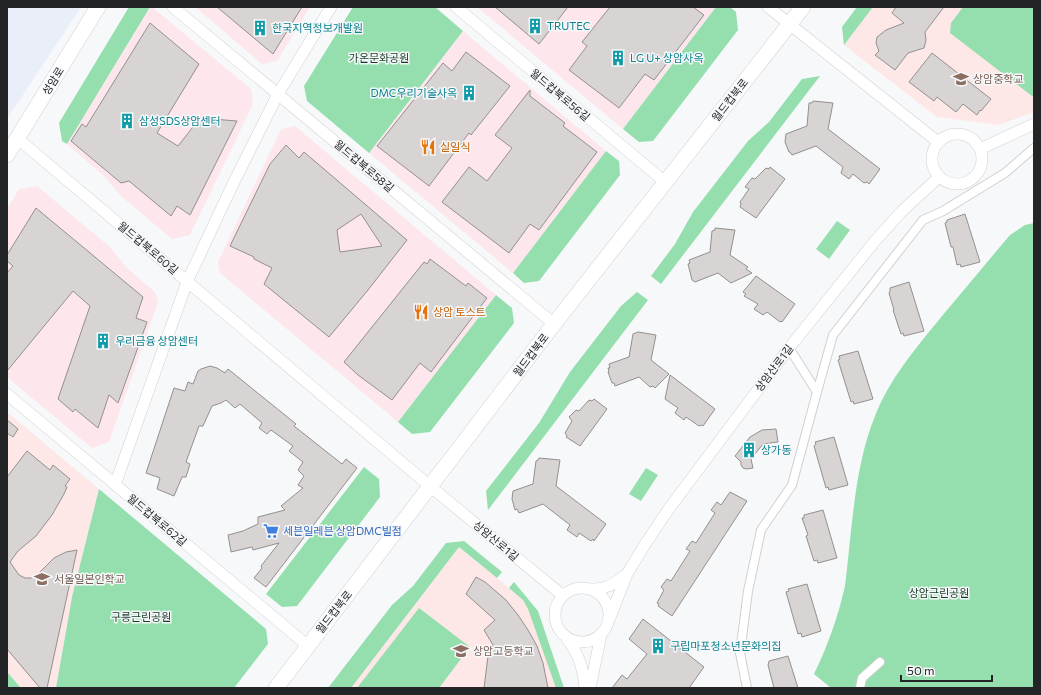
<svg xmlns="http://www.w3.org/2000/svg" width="1041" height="695" viewBox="0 0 1041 695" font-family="Commissioner,'Noto Sans KR',sans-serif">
  <rect width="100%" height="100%" fill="#f6f8fa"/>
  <path fill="#fde7ec" d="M150,7H152L251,89L253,104L190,235L172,239L122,197L104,176L67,144Z
    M195,7H310L277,61L262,64Z
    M477,7H716L623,129Z
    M463,31L606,151L513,273L369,153Z
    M295,126L496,295L398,422L220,273L218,262L281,129Z
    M37,186L110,247L127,268L155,292L158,302L109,442L92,448L7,377V209L19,189Z"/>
  <path fill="#e9eef8" d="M7,7H81L7,119Z"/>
  <path fill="#fee8e7" d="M873,7H1034V112L999,125L937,117L844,45Z
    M7,412L99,489L72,597L56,688H7Z
    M459,547L519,596L526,604L531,614L556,688H351Z"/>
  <path fill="#95dfae" d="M129,7H150L67,144L62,141L59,123Z
    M353,7H435L463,31L369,153L307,101L304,86Z
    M716,7H730L736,12L738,30L653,141L639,142L623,129Z
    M857,7H873L844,45L842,27Z
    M963,7H1034V96H1032L950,33L951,23Z
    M820,76L661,284L651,276L675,244L693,212L748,141L769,122L802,79Z
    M606,151L619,161L620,175L539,281L524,283L513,273Z
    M837,221L850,230L829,259L816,249Z
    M1034,223V688H831L814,674C828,645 838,617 845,586C852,531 854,467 875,416C890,378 916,348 942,316C965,289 987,262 1010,235L1025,225Z
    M637,292L648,300L488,510L486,491L539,423L570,372L621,306Z
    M496,295L512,308L514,323L430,432L412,434L398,422Z
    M364,467L379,479L380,497L297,606L282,607L266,594Z
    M646,468L658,475L641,501L629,494Z
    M99,489L266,629L268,644L234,688H56L72,597Z
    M464,541L502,572L497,578L459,547L351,688H328L392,605L413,586L446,543Z
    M514,582L538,611L564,688H556L528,609L523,600L509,588Z
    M419,608L470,647L439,688H357Z
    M7,672L21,688H7Z"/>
  <path fill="#d7d4d3" stroke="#93908f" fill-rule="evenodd" d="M217,7H302L273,54Z
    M495,7H568L539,44Z
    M610,7H693L704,15L654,80L645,74L619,108L569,70L587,46L582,42Z
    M896,7H944L925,32L926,40L924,48L908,53L895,70L875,55L879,51L876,43L877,37L886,30L904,23L892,13Z
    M150,23L199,64L157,133L178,146L200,118L237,121L190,215L177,206L171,216L129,181L121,183L71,141L82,124L86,127Z
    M466,52L510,86L471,135L469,133L429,186L377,146L443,63L452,71Z
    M932,53L991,99L981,111L980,110L977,115L963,104L956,112L937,97L934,101L909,82Z
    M530,90V96L565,123L563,126L597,152L539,230L530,224L509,253L442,202L469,167L487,181L512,148L495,135Z
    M813,101L833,103L828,129L880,169L869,184L867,182L864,183L853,174L849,179L841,173L843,167L816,146L792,155L790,152H789L785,142L786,134L807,126L809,103H812Z
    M286,145L299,158L304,152L407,240L368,290L329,337L264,284L272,268L254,259V257L230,246L270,164ZM361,214L382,246L340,252L337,230Z
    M770,167L785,179L756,218L740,207L741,204L740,202L749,189L745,187L752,178L755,179L766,168L769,169Z
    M36,208L143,297L136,318L147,322L118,403L109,395L98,428L75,409L73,412L58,399L90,306L73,291L7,371V273L13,266L7,261V255Z
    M965,214L980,262L961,267L960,264L957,265L953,247H951L945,223L947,222V220Z
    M715,228L735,230L730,255L748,267L746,269L752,273L731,283L718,273L695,282L692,280L688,264L690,263L689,260L710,252L712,231L715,230Z
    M430,259L466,286L468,283L487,298L431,372L420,363L392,400L358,375L344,362L424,262L427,264Z
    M756,276L795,304L782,322L781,321L780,322L767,312L763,315L754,309L758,304L744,296L746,294L743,292Z
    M909,282L924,331L904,336L903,333L901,334L893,310H894L889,293L890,291V288Z
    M638,332L656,335L651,360L669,374L655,388L653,386L650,387L639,377L615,386L614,383H612L608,372H609L608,368H610L609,364L629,357L633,334Z
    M858,351L873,399L854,404L853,401L851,402L838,360L840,359L839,356Z
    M210,366L217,368L225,373L228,369L296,424L294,426L342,464L346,459L357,468L266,587L254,578L262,568L261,566L279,543L253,550L252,547L231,552L228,535L243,531L258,524V517L285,510L281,506L303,488L298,485L304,476L298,470L303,462L289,451L293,446L271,430L267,434L259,428L262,423L240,404L235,408L226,400L221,403L212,406L203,426H199L186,462L190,464L186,477H182L174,496L157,489L160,478L146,473L174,388L185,391L188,382L193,384L198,371L201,369Z
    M670,375L715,409L703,426L701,425L699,426L686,417L684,420L675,413L678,408L665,399Z
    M594,399L607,409L580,446L566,437L567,436L565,433L572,421L569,417L576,410L579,411L589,400L592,401Z
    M7,420L18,429L13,437L7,433Z
    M776,429L778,442L763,444L751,459L753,468L746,469L743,468L741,465V462L735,456L750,437L762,430Z
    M834,437L848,485L829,490L828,487L826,488L814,446L816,444L815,442Z
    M27,451L50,470L53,465L70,479L65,486L67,487L64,494L52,515L36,536L18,551L10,562L19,575L25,578H31L38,574L54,558L66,552L77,550L47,688H40L7,649V477Z
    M539,458L560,460L556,486L606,524L594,541L593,539L591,541L579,533L577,537L567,530L570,525L543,504L519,513L517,509L515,510L512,499L513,491L533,484L536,461L538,460Z
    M730,492L747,501L672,616L658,606L659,604L657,603L664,590L661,587L667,579L671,581L690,551L686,549L692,541L696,543L715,513L711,510L717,502L721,505Z
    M823,510L837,558L818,563L817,560L814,561L806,536L808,535L802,518H804V515Z
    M476,577L485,582L506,600L518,615L528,630L537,646L543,663L548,688H484L489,648L493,645L484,630L495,620L466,594Z
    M807,584L821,631L802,637L801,633L798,634L786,592L789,591L788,589Z
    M643,619L704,667L689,688H612L622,675L627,679L647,654L629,639Z
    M788,656L798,688H774L768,665L769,661Z"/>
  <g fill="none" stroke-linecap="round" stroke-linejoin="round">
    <defs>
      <path id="pedestrian" d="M817,392L833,335L923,220L943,211L1005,173L1034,148
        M747,688L740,653L748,591L761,530L792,485L817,392L789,348
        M860,688L862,678L880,662"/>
      <path id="minor" d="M173,7L554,324
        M456,7L665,182
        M768,7L938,142
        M932 159a25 25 0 1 1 50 0a25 25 0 1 1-50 0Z
        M17,138L431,487L562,595
        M980,149L1034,124
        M7,394L308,646
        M115,485L187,282L231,188L278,94L331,7
        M555 615a27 27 0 1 1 54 0a27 27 0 1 1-54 0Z
        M592,589C608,589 615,583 627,574
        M609,620L627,574L644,546L668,510L789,348L875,241L901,212L939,177
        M567,639C579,654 583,668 585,688
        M590,688L601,635"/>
      <path id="secondary" d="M7,155L98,7
        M276,688L554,324L803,7"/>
    </defs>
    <use href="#pedestrian" stroke="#cfd0d2" stroke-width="10"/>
    <use href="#minor" stroke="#cfd0d2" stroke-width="12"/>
    <use href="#secondary" stroke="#cfd0d2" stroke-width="16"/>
    <use href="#pedestrian" stroke="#fff" stroke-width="8"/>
    <use href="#minor" stroke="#fff" stroke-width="11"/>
    <use href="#secondary" stroke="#fff" stroke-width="15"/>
  </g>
  <defs>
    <symbol id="building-bare" viewBox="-9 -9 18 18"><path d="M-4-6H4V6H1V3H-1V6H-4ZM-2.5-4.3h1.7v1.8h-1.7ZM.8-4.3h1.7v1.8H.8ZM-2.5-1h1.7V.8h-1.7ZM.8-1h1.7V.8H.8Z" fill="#0f9aa8" stroke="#f6f8fa" stroke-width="2.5" paint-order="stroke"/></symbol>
    <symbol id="school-bare" viewBox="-9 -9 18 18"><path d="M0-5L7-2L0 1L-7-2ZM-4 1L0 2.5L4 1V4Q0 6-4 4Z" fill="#8d6e63" stroke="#f6f8fa" stroke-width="2.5" paint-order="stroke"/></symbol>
    <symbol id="restaurant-bare" viewBox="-9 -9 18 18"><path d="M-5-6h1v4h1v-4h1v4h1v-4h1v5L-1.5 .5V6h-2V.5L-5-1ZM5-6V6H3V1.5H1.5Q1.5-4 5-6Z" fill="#e8710a" stroke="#f6f8fa" stroke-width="2.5" paint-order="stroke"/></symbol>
    <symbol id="supermarket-bare" viewBox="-9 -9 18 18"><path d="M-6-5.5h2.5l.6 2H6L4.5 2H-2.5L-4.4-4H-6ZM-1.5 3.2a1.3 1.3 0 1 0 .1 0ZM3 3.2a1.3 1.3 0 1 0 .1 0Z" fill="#3f7fe0" stroke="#f6f8fa" stroke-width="2.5" paint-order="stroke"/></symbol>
  </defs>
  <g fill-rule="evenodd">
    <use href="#building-bare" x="524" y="15" width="22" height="22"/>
    <use href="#building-bare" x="249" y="17" width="22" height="22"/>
    <use href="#building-bare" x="607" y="47" width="22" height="22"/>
    <use href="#school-bare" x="950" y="68" width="22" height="22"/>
    <use href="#building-bare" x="458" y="82" width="22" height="22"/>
    <use href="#building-bare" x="116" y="110" width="22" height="22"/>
    <use href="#restaurant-bare" x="417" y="136" width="22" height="22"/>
    <use href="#restaurant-bare" x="410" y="301" width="22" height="22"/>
    <use href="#building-bare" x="92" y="330" width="22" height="22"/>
    <use href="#building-bare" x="738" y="439" width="22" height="22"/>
    <use href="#supermarket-bare" x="260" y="520" width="22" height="22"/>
    <use href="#school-bare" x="31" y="568" width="22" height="22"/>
    <use href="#building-bare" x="647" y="635" width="22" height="22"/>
    <use href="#school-bare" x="450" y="640" width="22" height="22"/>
  </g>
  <g text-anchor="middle" stroke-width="3" stroke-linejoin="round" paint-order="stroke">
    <g font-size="11" fill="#0d838f" stroke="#f6f8fa" text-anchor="start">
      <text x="547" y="30">TRUTEC</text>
      <text x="272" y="32">한국지역정보개발원</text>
      <text x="630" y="62">LG U+ 상암사옥</text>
      <text x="457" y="97" text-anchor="end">DMC우리기술사옥</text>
      <text x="139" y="125">삼성SDS상암센터</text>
      <text x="115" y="345">우리금융 상암센터</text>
      <text x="761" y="454">상가동</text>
      <text x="670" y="650">구립마포청소년문화의집</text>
    </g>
    <g font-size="11" fill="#133a23" stroke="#f6f8fa">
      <text x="379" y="62">가온문화공원</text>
      <text x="939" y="597">상암근린공원</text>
      <text x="141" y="621">구릉근린공원</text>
    </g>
    <g font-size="11" fill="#785e54" stroke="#f6f8fa" text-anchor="start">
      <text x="973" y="83">상암중학교</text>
      <text x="54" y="583">서울일본인학교</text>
      <text x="473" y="655">상암고등학교</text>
    </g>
    <g font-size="11" fill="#232425" stroke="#f6f8fa">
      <text transform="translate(53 81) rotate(-58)" y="4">성암로</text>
      <text transform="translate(560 95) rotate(40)" y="4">월드컵북로56길</text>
      <text transform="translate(730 100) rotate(-52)" y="4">월드컵북로</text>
      <text transform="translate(364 166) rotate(40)" y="4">월드컵북로58길</text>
      <text transform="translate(148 248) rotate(40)" y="4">월드컵북로60길</text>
      <text transform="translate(531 355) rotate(-53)" y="4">월드컵북로</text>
      <text transform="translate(774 368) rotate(-53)" y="4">상암산로1길</text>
      <text transform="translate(157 520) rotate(40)" y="4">월드컵북로62길</text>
      <text transform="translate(496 541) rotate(40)" y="4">상암산로1길</text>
      <text transform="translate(334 612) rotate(-52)" y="4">월드컵북로</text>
    </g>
    <g font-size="11" fill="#c56008" stroke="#f6f8fa" text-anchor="start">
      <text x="440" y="151">실일식</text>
      <text x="433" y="316">상암 토스트</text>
    </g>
    <g font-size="11" fill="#366cbe" stroke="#f6f8fa" text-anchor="start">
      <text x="283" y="535">세븐일레븐 상암DMC빌점</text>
    </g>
  </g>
  <rect width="1041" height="695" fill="none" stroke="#232425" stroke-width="16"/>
  <path d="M901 675v6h91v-6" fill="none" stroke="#232425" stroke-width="2"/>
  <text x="907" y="675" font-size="12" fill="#232425" stroke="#f6f8fa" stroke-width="3" paint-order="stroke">50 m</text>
</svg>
